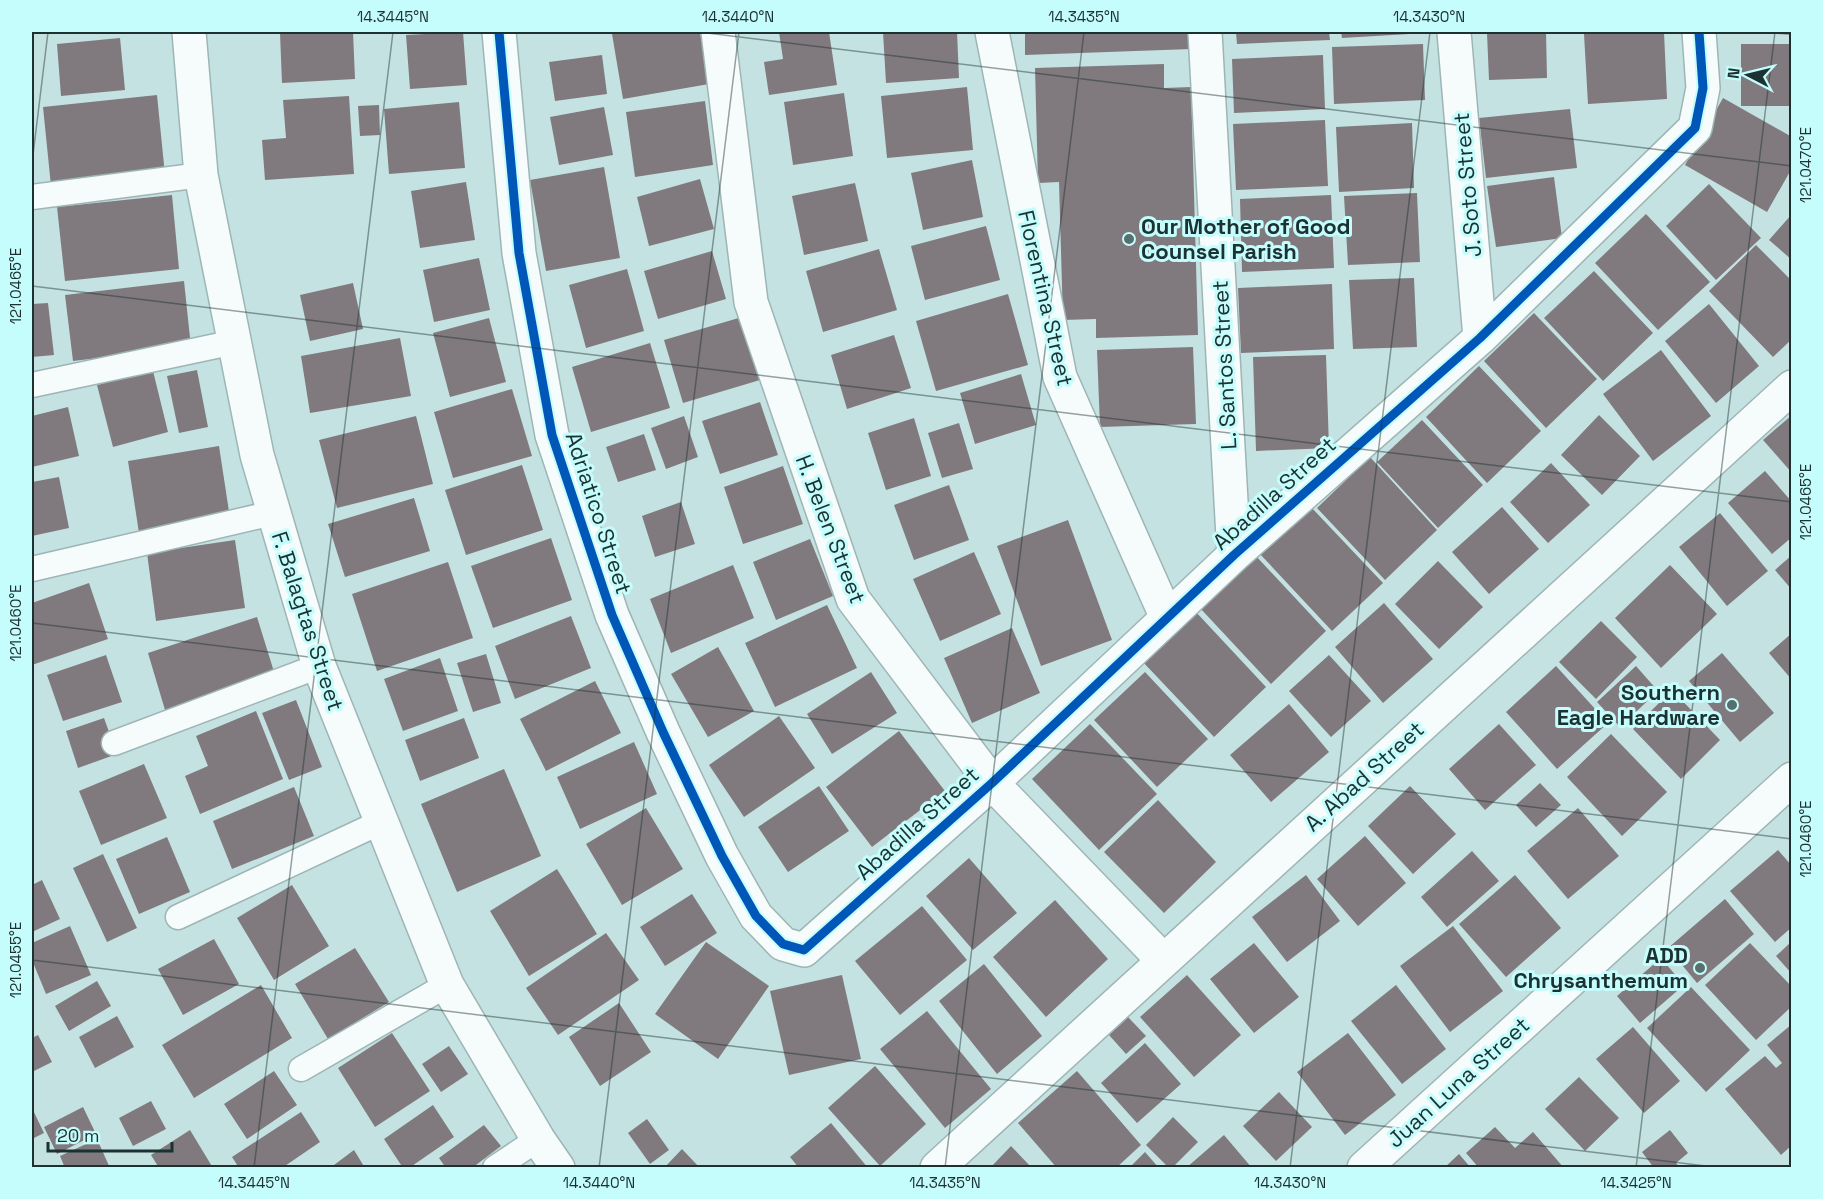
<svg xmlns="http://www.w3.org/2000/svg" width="1823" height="1199" font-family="'Space Grotesk',sans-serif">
<rect width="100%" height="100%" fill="#c5e2e2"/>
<path fill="#807a7e" d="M353,32L355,79L282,83L280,33Z
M463,32L467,85L410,89L406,35Z
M624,32H700L709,84L623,99L612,34Z
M779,32H829L837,85L769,95L764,62L783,59Z
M883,32H957L959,78L886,83Z
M1025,32H1190L1191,49L1025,55Z
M1236,32H1329L1330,40L1237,44Z
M1341,32H1426V33L1342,38Z
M1546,32L1547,78L1489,80L1487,33Z
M1618,32H1664L1667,99L1588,104L1584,34Z
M1763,32H1792V35L1763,33Z
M120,38L125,90L61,96L57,44Z
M1423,44L1425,100L1334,104L1332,47Z
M1741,44H1792V106H1741Z
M602,55L607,94L555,101L549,62Z
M1323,55L1325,109L1234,113L1232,59Z
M1164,64V88L1191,87L1198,335L1096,338V319L1063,320L1059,182L1038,183L1035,68Z
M967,87L973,150L887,158L881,96Z
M844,93L853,156L793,165L784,102Z
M157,95L165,175L51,186L43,107Z
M349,96L354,174L265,180L262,140L286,138L283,100Z
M1723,98L1792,137V168L1767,212L1685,165Z
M705,101L713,165L635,177L626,112Z
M459,102L465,168L389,174L384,109Z
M379,105L380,135L360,136L358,106Z
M604,107L613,155L559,165L550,117Z
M1570,109L1577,168L1486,178L1479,118Z
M1325,120L1328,186L1236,190L1233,124Z
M1412,123L1414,188L1339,192L1336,127Z
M972,160L983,217L923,230L911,173Z
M604,167L620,258L546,271L530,180Z
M1554,177L1562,238L1496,247L1487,186Z
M700,179L714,229L649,246L637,197Z
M466,182L475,240L420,248L411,191Z
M855,183L868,241L804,255L792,196Z
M1709,184L1761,238L1716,280L1666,226Z
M1417,193L1420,262L1348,265L1344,196Z
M172,195L179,269L65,281L57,207Z
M1331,195L1334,268L1242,272L1240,199Z
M1646,214L1710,282L1658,330L1595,263Z
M1792,214V260L1769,240Z
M986,226L1000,280L925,300L911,246Z
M1756,245L1792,281V339L1773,357L1709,291Z
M879,249L897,310L823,332L806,271Z
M712,251L726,299L658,319L644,271Z
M479,258L490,310L434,322L423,270Z
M627,269L644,331L586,348L569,285Z
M1594,271L1653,333L1603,381L1544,318Z
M1414,278L1417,347L1353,349L1349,280Z
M184,281L191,347L73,361L65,295Z
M353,283L363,329L310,341L300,295Z
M1332,284L1334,349L1241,353L1238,288Z
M1008,294L1028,365L936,391L916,321Z
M48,303L54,355L32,357V304Z
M1709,304L1759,366L1716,403L1665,341Z
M1534,313L1597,379L1546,428L1484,361Z
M742,317L760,380L683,403L664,340Z
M489,318L506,382L450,397L433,333Z
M894,335L911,388L847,409L831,355Z
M400,338L411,396L310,413L301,356Z
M650,343L670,408L591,432L572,367Z
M1193,347L1196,424L1100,427L1097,350Z
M1661,350L1711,416L1653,461L1603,394Z
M1326,355L1329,448L1256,451L1253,357Z
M1479,366L1541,431L1487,483L1426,417Z
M197,370L208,427L179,433L167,376Z
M153,371L168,432L113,447L97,385Z
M1021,374L1036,425L975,444L960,393Z
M512,389L532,456L453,478L434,412Z
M760,402L778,455L720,474L702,421Z
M68,407L79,456L32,467V416Z
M1599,415L1640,456L1602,495L1561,455Z
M1792,415V473L1763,440Z
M416,416L433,484L337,508L319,440Z
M684,416L698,457L666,469L651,428Z
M914,418L931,476L886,490L868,433Z
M1422,420L1483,485L1438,528L1377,462Z
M959,423L973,469L942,478L928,433Z
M644,434L656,470L618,482L606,447Z
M219,446L230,518L139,533L128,461Z
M1370,457L1437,530L1385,580L1317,508Z
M1551,463L1590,505L1548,543L1510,502Z
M522,465L543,530L466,555L445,490Z
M783,466L803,524L743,544L724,487Z
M1765,471L1792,502V537L1772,554L1728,503Z
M59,477L69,528L32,536V482Z
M949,485L969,540L914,560L894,505Z
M414,498L430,551L345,577L328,524Z
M681,502L695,544L655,557L642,516Z
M1310,506L1383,583L1332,631L1260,554Z
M1502,507L1539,549L1489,594L1452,552Z
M1720,513L1768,571L1727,606L1679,547Z
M1068,520L1112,640L1041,666L997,546Z
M551,538L572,600L493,628L471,566Z
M810,539L833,596L776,620L753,562Z
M235,540L245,608L156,621L147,553Z
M974,552L1001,614L940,641L913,579Z
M1255,555L1326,631L1271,684L1200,608Z
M1792,555V590L1775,570Z
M1438,561L1483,607L1439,649L1395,604Z
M448,562L473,638L377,671L352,594Z
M733,565L754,618L671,653L650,599Z
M1670,565L1717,614L1661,668L1615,618Z
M89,583L108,639L32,665V603Z
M1384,603L1433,659L1383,703L1335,647Z
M827,605L857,668L775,707L745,643Z
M1195,611L1266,687L1214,737L1142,661Z
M571,616L591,668L515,699L495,646Z
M257,617L275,675L165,710L148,653Z
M1601,621L1637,657L1596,699L1559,662Z
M1012,628L1040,693L972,723L944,658Z
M1792,633V680L1769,653Z
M718,647L754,711L708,737L671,674Z
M1722,653L1774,713L1740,742L1689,681Z
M486,654L501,703L473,712L457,663Z
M106,655L122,702L63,721L47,675Z
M1329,655L1371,701L1331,737L1289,691Z
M440,658L458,711L403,731L384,679Z
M1556,666L1608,723L1557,769L1506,712Z
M1636,666L1658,691L1620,727L1597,702Z
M871,672L897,713L832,754L807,714Z
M1145,672L1208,739L1157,787L1094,720Z
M595,681L621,733L546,771L520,719Z
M1672,690L1720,740L1681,779L1633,729Z
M296,700L322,767L289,780L262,713Z
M1289,704L1329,752L1271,802L1230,755Z
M256,711L283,779L200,814L185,776L208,766L196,736Z
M779,716L815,768L744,817L709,765Z
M104,718L117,754L78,768L66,731Z
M464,718L479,758L420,781L405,740Z
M1090,724L1157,794L1099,850L1032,779Z
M1499,724L1536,765L1485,810L1449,769Z
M899,731L945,791L872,847L826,787Z
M1611,734L1667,792L1622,836L1567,777Z
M634,742L657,794L580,829L557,777Z
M144,764L167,818L101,845L79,791Z
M504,769L541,856L457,892L421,804Z
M1540,783L1561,805L1536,827L1516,805Z
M819,786L849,831L788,872L758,827Z
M1410,786L1456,834L1413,874L1368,826Z
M294,787L314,836L232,869L213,821Z
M1158,800L1216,862L1164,913L1104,852Z
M646,808L683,869L622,905L586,844Z
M1578,808L1619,856L1568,899L1527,851Z
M1365,836L1406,883L1358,926L1317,879Z
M167,837L190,892L139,914L116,859Z
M1778,850L1792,866V927L1775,942L1730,891Z
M1472,851L1499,881L1447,927L1421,897Z
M103,854L137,928L107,942L73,868Z
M969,858L1017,913L973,950L926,896Z
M557,869L597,934L529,976L490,911Z
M1306,875L1340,921L1287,962L1252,917Z
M1515,875L1561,928L1506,977L1459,924Z
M42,880L60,919L32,932V885Z
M292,885L329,946L274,980L237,918Z
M692,894L717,933L665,966L640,927Z
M1725,899L1754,934L1697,983L1668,948Z
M1055,900L1108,959L1046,1017L993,957Z
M922,906L967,960L900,1015L855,961Z
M70,926L91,975L46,994L32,960V943Z
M1453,926L1503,991L1450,1032L1400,966Z
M606,933L639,980L558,1035L526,988Z
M214,939L239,984L183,1015L158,969Z
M1792,941V974L1776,956Z
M706,942L769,986L718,1059L655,1014Z
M1254,943L1299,997L1254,1033L1210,979Z
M1750,943L1792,987V1006L1756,1040L1705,985Z
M355,948L389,1002L328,1039L295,984Z
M1661,958L1684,985L1640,1023L1617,996Z
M984,964L1042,1036L997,1074L939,1001Z
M842,975L861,1059L789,1075L770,991Z
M1187,975L1241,1035L1194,1077L1140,1017Z
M97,981L111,1006L69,1031L55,1006Z
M261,985L292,1038L194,1098L162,1045Z
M1396,985L1446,1049L1402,1084L1351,1021Z
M1691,987L1750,1050L1706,1092L1647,1028Z
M619,1003L651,1052L600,1086L569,1037Z
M927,1011L991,1089L945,1128L880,1049Z
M117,1016L134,1047L95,1068L79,1037Z
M1128,1017L1146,1036L1126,1054L1109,1035Z
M1792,1024V1145L1781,1155L1725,1089L1765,1056L1776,1068L1782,1063L1767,1045Z
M1633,1027L1680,1081L1644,1113L1596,1059Z
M392,1033L430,1091L375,1127L338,1068Z
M1348,1033L1396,1095L1345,1135L1297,1072Z
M38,1035L52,1062L32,1072V1038Z
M1145,1043L1181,1084L1137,1123L1101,1083Z
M449,1046L468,1074L441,1092L422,1064Z
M875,1066L926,1124L880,1166L828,1108Z
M274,1071L297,1105L247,1139L224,1104Z
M1077,1071L1141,1145L1116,1168H1057L1018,1123Z
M1579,1077L1619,1118L1585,1151L1545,1109Z
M1279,1092L1312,1127L1276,1161L1243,1126Z
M151,1101L166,1129L133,1146L119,1118Z
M433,1105L454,1137L409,1168H403L384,1139Z
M83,1107L96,1134L57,1154L44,1127Z
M32,1108L44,1133L32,1139Z
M301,1112L320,1142L282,1168H239L232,1157Z
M1173,1117L1198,1142L1172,1168H1169L1146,1145Z
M647,1119L669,1150L650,1164L628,1133Z
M831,1123L868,1168H799L790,1157Z
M484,1125L501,1146L472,1168H446L439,1158Z
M1495,1127L1515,1148L1533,1132L1564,1168H1479L1466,1153Z
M190,1130L213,1168H159L151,1155Z
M1670,1130L1688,1153L1676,1163L1680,1168H1654L1642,1152Z
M1224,1135L1252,1168H1186Z
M97,1139L110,1168H65L60,1156Z
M1011,1146L1032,1168H990Z
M682,1149L700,1168H664Z
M354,1150L365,1168H330Z
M1145,1152L1159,1168H1129Z
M1459,1154L1471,1168H1444Z"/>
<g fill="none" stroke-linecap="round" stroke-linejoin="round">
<g stroke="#9eb5b5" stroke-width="27">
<path id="lane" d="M32,197L201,175
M32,385L235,342
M32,569L273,513
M114,743L319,666
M178,917L381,822
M301,1069L447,985
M495,1168L538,1139"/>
</g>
<g stroke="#9eb5b5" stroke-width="36">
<path id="street" d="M499,32L519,253L552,435L612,615L663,732L722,856L756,916L783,944L804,950L992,783L1234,555L1480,338L1695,128L1703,88L1699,32
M718,32L751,302L853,599L992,783L1162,959
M992,32L1060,377L1167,618
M1205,32L1234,555
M1454,32L1480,338
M937,1168L1792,387"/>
</g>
<g stroke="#9eb5b5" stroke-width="36">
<path id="secondary" d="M189,32L201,175L257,455L319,666L447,985L538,1139L558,1168
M1364,1168L1792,779"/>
</g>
<use href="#lane" stroke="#f6fbfb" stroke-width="24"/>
<use href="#street" stroke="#f6fbfb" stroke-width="33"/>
<use href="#secondary" stroke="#f6fbfb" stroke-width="33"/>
<g stroke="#c5fcfc" stroke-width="13">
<path id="cycleway" d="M499,32L519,253L552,435L612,615L663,732L722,856L756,916L783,944L804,950L992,783L1234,555L1480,338L1695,128L1703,88L1699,32"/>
</g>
<use href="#cycleway" stroke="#0057b8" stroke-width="9"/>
</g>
<path fill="none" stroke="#1c3131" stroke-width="1.5" stroke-opacity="0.45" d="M699,32L1792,166M32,163L48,32M32,286L1792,502M32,623L1792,839M32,960L1722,1168M254,1168L393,32M599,1168L739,32M945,1168L1084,32M1290,1168L1430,32M1636,1168L1775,32"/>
<g fill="#576f6f" stroke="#c5fcfc" stroke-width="2">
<circle cx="1129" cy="239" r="6"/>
<circle cx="1732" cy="705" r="6"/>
<circle cx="1700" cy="968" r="6"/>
</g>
<g text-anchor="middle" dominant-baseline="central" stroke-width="6" stroke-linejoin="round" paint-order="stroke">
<g font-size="22" fill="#1c3131" stroke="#c5fcfc">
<text transform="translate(1467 185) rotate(-95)">J. Soto Street</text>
<text transform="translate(1046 298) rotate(77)">Florentina Street</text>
<text transform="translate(1224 365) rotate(-93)">L. Santos Street</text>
<text transform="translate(1274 493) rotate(-42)">Abadilla Street</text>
<text transform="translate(599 513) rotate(72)">Adriatico Street</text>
<text transform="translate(831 529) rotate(69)">H. Belen Street</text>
<text transform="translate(308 621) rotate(72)">F. Balagtas Street</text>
<text transform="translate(1364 776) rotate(-42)">A. Abad Street</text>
<text transform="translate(917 823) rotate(-42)">Abadilla Street</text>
<text transform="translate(1458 1082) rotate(-42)">Juan Luna Street</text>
</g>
<g font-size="22" font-weight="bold" fill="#1c3131" stroke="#c5fcfc" text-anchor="end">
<text x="1141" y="226" text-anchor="start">Our Mother of Good<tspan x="1141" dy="25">Counsel Parish</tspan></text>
<text x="1720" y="692">Southern<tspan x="1720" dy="25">Eagle Hardware</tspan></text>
<text x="1688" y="955">ADD<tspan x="1688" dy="25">Chrysanthemum</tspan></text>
</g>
</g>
<rect width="1823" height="1199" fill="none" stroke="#c5fcfc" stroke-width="66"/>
<g transform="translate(1748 75) rotate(277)" stroke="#c5fcfc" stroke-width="4.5" paint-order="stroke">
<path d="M0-4.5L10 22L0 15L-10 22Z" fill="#1c3131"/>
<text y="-9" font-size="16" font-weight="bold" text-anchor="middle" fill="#1c3131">N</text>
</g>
<path d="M48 1142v9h124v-9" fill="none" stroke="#1c3131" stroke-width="3"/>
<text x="57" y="1142" font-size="18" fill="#1c3131" stroke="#c5fcfc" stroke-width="4.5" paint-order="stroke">20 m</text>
<rect x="33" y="33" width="1757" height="1133" fill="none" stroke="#1c3131" stroke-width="2"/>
<g font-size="15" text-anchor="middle" fill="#1c3131">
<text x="393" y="22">14.3445°N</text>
<text x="738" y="22">14.3440°N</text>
<text x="1084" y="22">14.3435°N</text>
<text x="1429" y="22">14.3430°N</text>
<text transform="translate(1806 165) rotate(-90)" y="5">121.0470°E</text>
<text transform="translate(16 286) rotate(-90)" y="5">121.0465°E</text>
<text transform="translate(1806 502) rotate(-90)" y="5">121.0465°E</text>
<text transform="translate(16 623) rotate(-90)" y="5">121.0460°E</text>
<text transform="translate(1806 839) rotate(-90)" y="5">121.0460°E</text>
<text transform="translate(16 960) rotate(-90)" y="5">121.0455°E</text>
<text x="254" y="1188">14.3445°N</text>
<text x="599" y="1188">14.3440°N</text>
<text x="945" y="1188">14.3435°N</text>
<text x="1290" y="1188">14.3430°N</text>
<text x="1636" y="1188">14.3425°N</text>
</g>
</svg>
